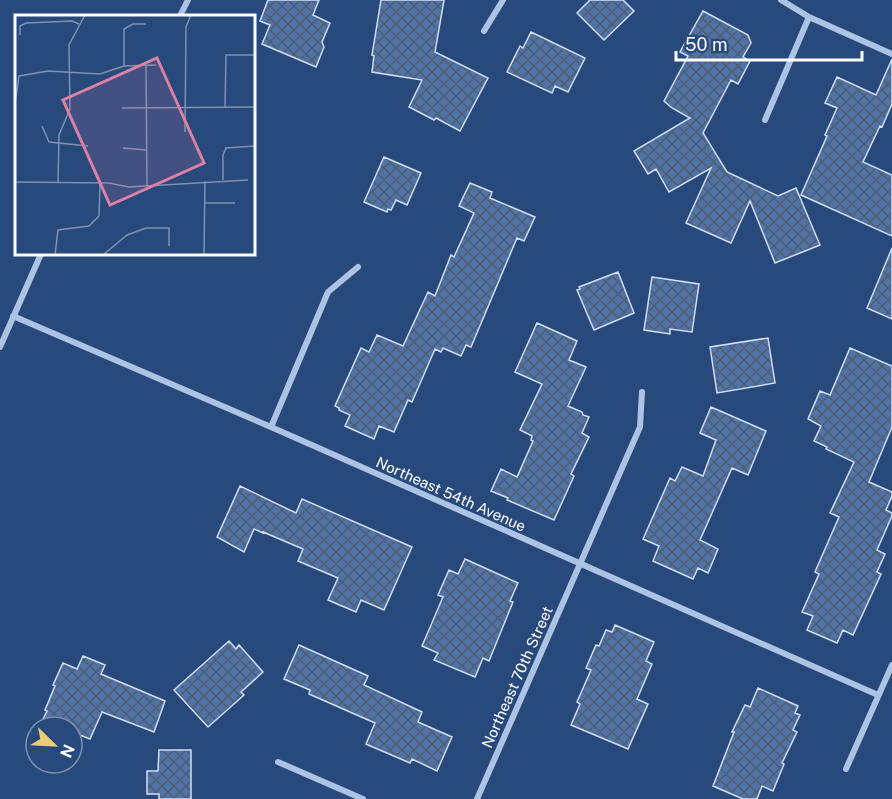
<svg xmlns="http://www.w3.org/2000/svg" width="892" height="799" font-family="'Public Sans',sans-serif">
<defs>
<pattern id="building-cross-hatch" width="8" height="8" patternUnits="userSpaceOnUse" patternTransform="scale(1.5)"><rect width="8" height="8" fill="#5072a4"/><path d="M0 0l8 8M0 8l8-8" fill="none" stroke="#4e5d74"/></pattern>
</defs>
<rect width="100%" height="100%" fill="#28497c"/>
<path fill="url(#building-cross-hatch)" stroke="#cfdef3" stroke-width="1.5" d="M268,0H319L313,15L330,23L322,42L324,47L316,67L262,44L270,25L260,21Z
M381,0H444L435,52L488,78L460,131L436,118L434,120L409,107L422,80L372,72L374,56L372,55Z
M590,0H623L634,11L604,40L577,13Z
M703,11L748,35L751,43L743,57L750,61L738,84L731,80L703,133L727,172L778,196L796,188L820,245L775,263L750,201L731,243L686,223L711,168L669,192L656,169L648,174L634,151L690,118L672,108L664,101L688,56L680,52Z
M531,32L585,58L568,92L555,86L552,93L507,72L520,46L523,48Z
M892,59V104L882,127L880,126L863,162L892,175V236L801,195L827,136L825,135L837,108L825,103L837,77L876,95Z
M384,157L421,173L407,205L396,200L391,210L388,209L387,212L364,202Z
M470,183L492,192L490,198L535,217L524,241L517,238L471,347L466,345L461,356L443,348L441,352L435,349L412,402L408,400L394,432L379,426L374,439L345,426L350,415L339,410V408L335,406L361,348L369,352L377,335L403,346L428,292L435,296L451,255L454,257L474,213L459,206Z
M892,248V319L867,308Z
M618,272L634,313L594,330L577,290L580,289L579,287Z
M652,277L699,284L692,332L670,329V334L644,330Z
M537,323L577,341L569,360L586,367L568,406L582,412L583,415L589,417L582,433L589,437L571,474L574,476L554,520L507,500L508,498L491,491L501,469L517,477L533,441L531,440L532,436L520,430L542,384L515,372Z
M768,338L775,383L717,393L710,347Z
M850,348L892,366V427L869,482L892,492V496L886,510L892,513V516L877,550L885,554L877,572L881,574L853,635L843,630L837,643L807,630L813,616L802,612L819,574L815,572L839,517L830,513L854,462L826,449L827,447L814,441L821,426L808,419L820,391L830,395Z
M711,407L766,431L748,475L732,468L700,540L718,549L708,573L698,568L693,579L653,561L659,546L643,539L670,478L675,481L682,467L703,476L716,440L700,433Z
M240,486L296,513L302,499L412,547L384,610L361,600L356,612L328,600L338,578L298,561L303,549L263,532V533L254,529L244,552L217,537Z
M465,559L518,583L510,601L513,602L489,661L483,658L475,677L434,660L438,653L422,646L443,597L438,595L449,570L458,574Z
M615,625L654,642L646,661L652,664L637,699L648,704L628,749L571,725L580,704L577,702L591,670L586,668L596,645L599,646L606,630L612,632Z
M229,641L236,649L239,645L263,672L241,692L244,695L208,727L174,690Z
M299,645L368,676L364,685L422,712L418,722L452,737L437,771L412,759L410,763L366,744L375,723L309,694L310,690L284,679Z
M83,656L105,665L101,674L165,701L154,732L102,712L90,739L72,732V727H39L47,711L45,710L55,686L53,685L63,663L77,669Z
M758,688L798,706L795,713L800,715L793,730L797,732L782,763L784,764L773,791L762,786L757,799H743L713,786L734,732H732L745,705L750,707Z
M159,750H191V799H159V794H147V771H158Z"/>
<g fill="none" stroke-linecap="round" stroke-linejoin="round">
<path stroke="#adc3e4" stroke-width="6" d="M781,0L809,17L892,54
M180,16L188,0
M484,31L503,0
M765,120L809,17
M13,316L271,427L878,695
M0,347L41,254
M271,427L328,292L358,267
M278,762L363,799
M846,769L892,665
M477,799L640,427L642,392"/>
</g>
<g text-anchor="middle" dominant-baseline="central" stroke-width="4.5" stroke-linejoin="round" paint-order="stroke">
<g font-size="15" fill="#fff" stroke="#28497c">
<text transform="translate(451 494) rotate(24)">Northeast 54th Avenue</text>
<text transform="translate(517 677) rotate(-66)">Northeast 70th Street</text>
</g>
</g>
<g transform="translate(15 15)">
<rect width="240" height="240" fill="#28497c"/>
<path fill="none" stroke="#7e92b0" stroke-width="1.5" d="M5,20V11L11,8L57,6L64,9M131,50L132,171M109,51V14L118,9H131M0,89L4,61L33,56L85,59L109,51L141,50M210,92L211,40H240M107,93L240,92M27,111L34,127L73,131M170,117L171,12L176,0M108,133L131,135M208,165V140L211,133L240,131M0,167L94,168L114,172L233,165M43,167L44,120L55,94L54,30L70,0M190,188H220M40,240L43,215L74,211L84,201L85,168M88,240L112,220L131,213H154V231M189,240L190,166"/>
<path fill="#dd80a5" fill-opacity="0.15" stroke="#dd80a5" stroke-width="3" d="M142,43L189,148L95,190L48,85Z"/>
<rect width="240" height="240" fill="none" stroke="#fff" stroke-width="3"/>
</g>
<g transform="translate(54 745) rotate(114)"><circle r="28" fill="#28497c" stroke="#7e92b0" stroke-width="1.5"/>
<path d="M0-4.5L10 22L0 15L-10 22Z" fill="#ebce73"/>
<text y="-9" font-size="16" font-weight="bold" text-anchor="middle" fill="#ffffff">N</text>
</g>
<path d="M676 51v9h186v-9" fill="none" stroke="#ffffff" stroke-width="3"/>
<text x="685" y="51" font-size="18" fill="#ffffff" stroke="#28497c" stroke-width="4.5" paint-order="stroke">50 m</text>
</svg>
